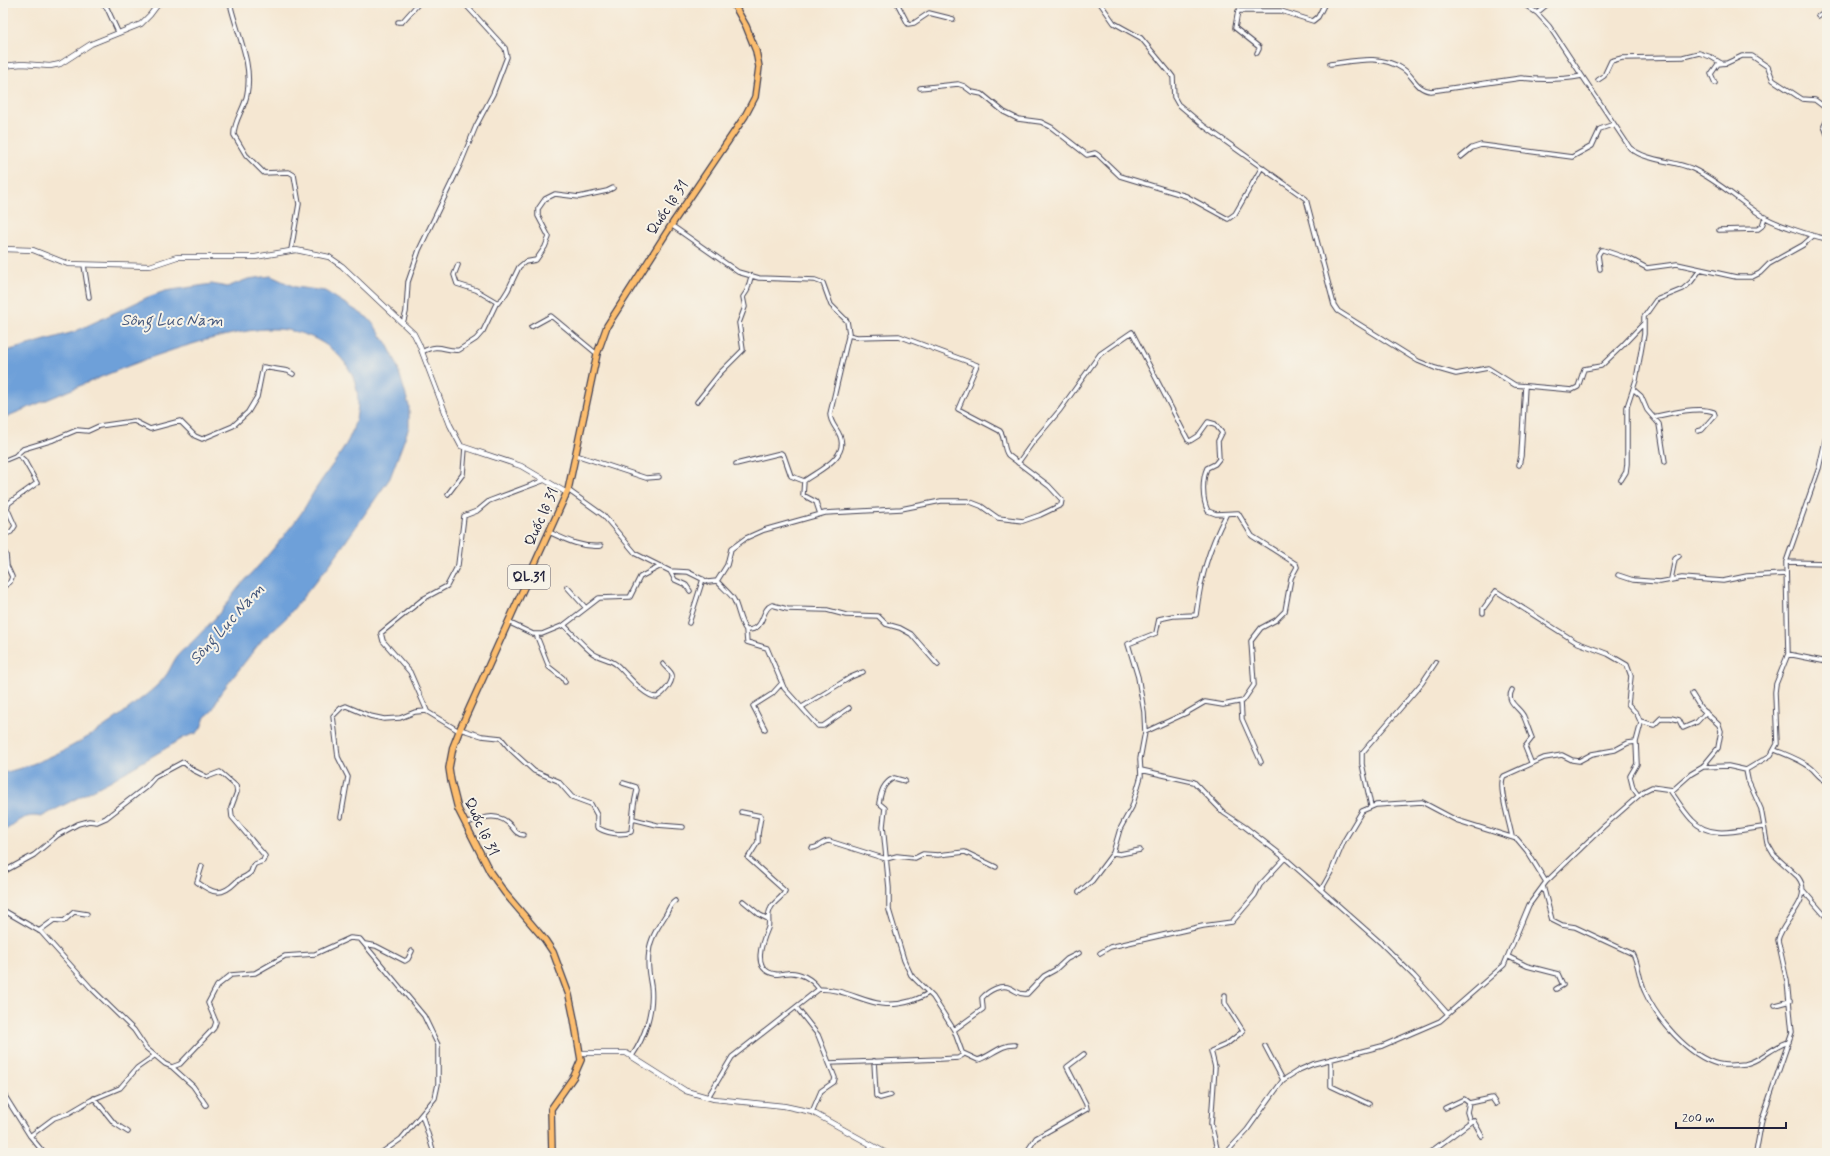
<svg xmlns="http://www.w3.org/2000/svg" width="1830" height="1156" font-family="Mynerve,sans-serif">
<rect width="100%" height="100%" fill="#f7f3e8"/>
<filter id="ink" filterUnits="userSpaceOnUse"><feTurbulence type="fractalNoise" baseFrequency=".025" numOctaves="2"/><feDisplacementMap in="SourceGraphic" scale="8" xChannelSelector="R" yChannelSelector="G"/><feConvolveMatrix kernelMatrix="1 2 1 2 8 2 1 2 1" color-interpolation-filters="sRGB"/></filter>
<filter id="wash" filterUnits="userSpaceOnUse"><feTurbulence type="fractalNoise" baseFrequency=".012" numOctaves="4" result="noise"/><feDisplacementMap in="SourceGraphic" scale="16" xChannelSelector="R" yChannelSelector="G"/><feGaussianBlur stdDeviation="0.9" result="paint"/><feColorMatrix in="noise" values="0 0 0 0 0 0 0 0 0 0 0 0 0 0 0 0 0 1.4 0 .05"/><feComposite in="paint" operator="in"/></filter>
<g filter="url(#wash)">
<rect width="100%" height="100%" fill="#f5e7d2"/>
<path fill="#6ea0d9" stroke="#48618a" d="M271,276L295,287L325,291L368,318L374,325L387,344L396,362L409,406V427L390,478L330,564L286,618L262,640L220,694L212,711L205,717L201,728L197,733L185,737L110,781L41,817C24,813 15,823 3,833V773C49,762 95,736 132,706C143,697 159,686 167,674C171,668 174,659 179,654C182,650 186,648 190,644C201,633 212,622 222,610C228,603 233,594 239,587C260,565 279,543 297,519C305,509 310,497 317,487C331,465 349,447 355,422C370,369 325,331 276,329C253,328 228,335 206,340C135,359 71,391 3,418V352L74,332L148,297L165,291L212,284L227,287L248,279Z"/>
</g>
<g filter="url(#ink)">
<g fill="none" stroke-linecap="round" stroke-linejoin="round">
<g stroke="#424052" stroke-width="5.5">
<path id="minor" d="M102,3L107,8L118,32
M228,3L231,7C238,36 253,64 247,94C245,108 233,122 234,135L246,155L264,173L289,172L294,175L299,204L291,250
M897,3L908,24L914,23L929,13L953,19
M1100,3L1114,23L1141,38L1170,73L1173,77L1174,97L1178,104L1204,126L1306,199L1334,305L1338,311L1418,361L1435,368L1456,374L1488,368L1515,385L1572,390L1578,387L1584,369L1601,366L1623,345L1644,323
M1466,3H1471
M1522,3L1537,13L1549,26L1630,148C1648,162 1673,160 1693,169C1718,181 1738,200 1761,215C1774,224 1812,236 1827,239
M1537,13L1549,3
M1818,16L1827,10
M398,22H402L419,3
M1257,53L1259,49V47L1235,28L1238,11H1281L1313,21L1318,17L1325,3
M1330,64C1355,61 1380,54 1403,69C1414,76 1416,90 1431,91L1521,78C1542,80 1561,80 1582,76
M1598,80L1604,76L1611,61L1622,58L1683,57L1699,53L1711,57L1721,63
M1715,83L1711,74L1718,64L1727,63L1742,56H1752L1768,67L1773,80L1802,99L1815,100L1827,109
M920,88L958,84L964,86L972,92L982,94L1004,112L1018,119L1041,122L1051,127L1087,155L1095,153L1098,155L1120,176L1186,196L1228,219L1235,214L1262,167
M1827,120L1824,126L1827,134
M1461,157L1472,148L1481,145L1572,157L1592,146L1600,129L1614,124
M671,225L738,272L759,278L815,280L823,283L831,305L847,321L849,333L830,414C830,423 837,428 840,436C849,458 817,471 804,481L803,495L816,502L820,514
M1719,230L1758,229L1762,226L1765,217
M84,265L89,297
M458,265L454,275L457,284L476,290L498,303
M1600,269L1598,255L1601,250H1603L1630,259L1647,268L1677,264L1736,277H1752L1760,273L1769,264L1803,245L1813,236
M403,323L406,312L408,282L419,250L460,165L476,126L493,94L507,57L505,48L464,3
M531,327L551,316L597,354
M422,352C440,342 445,352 459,350L476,339L483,331L496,304L503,298L508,290L519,267L525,262L536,260L545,247L549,237L538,216V209L545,199L555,194L579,197L607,191L613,188
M1633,389L1641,396L1647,410L1659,424L1665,462
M697,402L720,373L743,350L739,323L745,307L743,297L747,291L751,277
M1653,417C1670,413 1699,406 1714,412L1715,415L1702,430L1698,431
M576,455L646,478L659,477
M3,461L15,456L23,449L53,440L77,430L88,431L99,426L134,421L150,429L180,421L195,436L202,439L233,426L248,412L257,397L263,367L288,371L293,374
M1018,463L1033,442L1060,410L1100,354L1132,332L1188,440L1190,441L1198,436L1208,422L1215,424L1222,433L1218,441L1219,459L1215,464L1207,468C1202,479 1202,500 1208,511L1216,514L1238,513L1252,536L1296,564L1297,567L1291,578L1285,611L1276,620L1261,628L1251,641L1254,685L1243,701L1223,705L1205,702L1186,713L1145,732
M736,464L781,453L784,456L791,476L804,481
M1519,465L1521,456L1525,386
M1621,480L1626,472L1627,464V407L1636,380L1644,334V317L1656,300L1683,289L1691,282L1700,270
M568,490L603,515L636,554L670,571L688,572L708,582L717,581L727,565L731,549L746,538L764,530L825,513L901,509L941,501H968L981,506L998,518L1023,521L1040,515L1061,505L1062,500L1049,486L1008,455C1002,447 1006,439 1000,431L958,409L977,365L899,336L857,337L848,335
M448,494L463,474L465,448
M549,532C566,540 582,548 601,546
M3,535L11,532L15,526L7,508L9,503L37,483L24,460L17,454
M3,549L6,555L7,566L12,577L10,582L3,587
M1786,562L1827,563
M670,571L675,580L686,585L690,591
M1618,575L1633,580L1660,582L1682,578L1723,581L1747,576L1786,574
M1671,579L1675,559L1679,556
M717,581C720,585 733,596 734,600C739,610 739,620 746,630C766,631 760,609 772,605L787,609L827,610L846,615L878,616L886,624L900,628L911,634L938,665
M567,587L585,607
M1483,613V609L1496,591L1576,642L1608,654L1627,665L1631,676L1628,704L1637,714L1641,723L1636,742L1637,764L1630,776L1633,788L1638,795
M508,622L533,634H542L564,625L599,598L630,597L640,577L661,566
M689,623L703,579
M564,625C572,633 581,643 590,651C598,659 608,657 617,665C626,673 645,698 657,697C663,694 673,683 672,675C671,671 665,667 663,664
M746,630L747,642L767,648L784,688L818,726H823L849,708
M536,634L549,667L563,678L565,682
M1788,654L1827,662
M1512,690C1505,703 1520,707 1524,717C1527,724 1529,731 1532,738L1525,747L1531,762
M1692,694L1700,707L1719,725L1721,731L1718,748L1704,765L1707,767
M1241,702L1242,719L1261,762
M802,707L851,677L863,672
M427,711L410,672L383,641L381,633L423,599L447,586L458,565L464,516L477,511L489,501L545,480
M1640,721L1654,725L1661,718H1671L1679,720L1683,728L1697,722L1706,712
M460,729L482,736L501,738L510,749L534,771L558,781L572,797L591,804L597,815V827C605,833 622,836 631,832L634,804L637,790L636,787L623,783
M765,729L753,706L772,694L782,683
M1775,750C1787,755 1799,759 1810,767C1816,771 1819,779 1827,781
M1141,770L1194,782L1224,813L1245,827L1285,858L1382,944L1414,976L1448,1014
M1746,770L1748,780L1761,809L1767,843L1774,855L1798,877C1815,899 1782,920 1778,940L1787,981L1792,1032L1762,1119L1756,1153
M1670,790C1677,800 1684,812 1692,820C1711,841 1741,829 1764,827
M1371,806L1362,764V753L1422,683L1436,662
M741,812L761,816L758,834V842L748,858L785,891C782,899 773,901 770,910C767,915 770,922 768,928C762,942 751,970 775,974C779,975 783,973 787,973C799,971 812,979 819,989
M341,817L348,777L338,757L333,716L341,708L346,706L370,716L384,719L400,718L415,712L426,711L459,731
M633,819L657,825L683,827
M465,824C482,818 498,810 512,827C515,831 518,835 524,835
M1512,837C1510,824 1497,785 1504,776L1544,758L1562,755L1572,760L1579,761L1592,754L1615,750L1628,743L1636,742
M812,848C819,848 822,841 829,841L886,859L897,856L915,858L923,854L938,855L965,852L996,867
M1113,853L1120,854L1140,850
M3,872L34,855L58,835L78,824L89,821L97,822L106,818L146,787L155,777L183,762L193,770L207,777L220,772L236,786L237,792L231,808L232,817L265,856L263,861L255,864C253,866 252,869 251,872C247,877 239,878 235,883C221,897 212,893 197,882L202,866
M1543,886L1552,920L1562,925L1575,927L1633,954C1639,964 1639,981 1645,992C1657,1019 1688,1056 1718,1064C1726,1066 1737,1065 1745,1064C1761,1061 1773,1046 1789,1042
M1802,889L1827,918
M1321,890L1331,872L1344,841L1362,811L1376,805L1422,802L1456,820L1517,839L1527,851L1546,882
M1079,892L1092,881L1113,853L1120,829L1132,807L1141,776L1140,759L1145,732L1144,712L1138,677L1128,644L1156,633L1159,619L1173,616L1196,615C1201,576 1208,550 1226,515
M743,901L760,915L768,919
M3,910L41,932L91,988L134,1030L146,1048L165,1064L172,1067L180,1064L214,1028L216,1022L208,1003L217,986L231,975L255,973L285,956L315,954L350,938L360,939L424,1016L438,1045V1084L435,1098L401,1139L381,1153
M39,931L54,920L64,921L74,912L87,914
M365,944L376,946L405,961L408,959L412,951
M1100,953L1110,947L1203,926L1232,922L1255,895L1260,885L1285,858
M1509,957L1527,966L1558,974L1563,985L1556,989
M1775,1005L1790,1001
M796,1007L818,1035L835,1078L834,1082L821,1091L812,1112
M954,1030L983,1009L982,998C988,991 1002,983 1010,988C1017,991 1019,995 1027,994L1044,976L1055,970L1067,959L1079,953
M1265,1046L1283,1080
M963,1053L978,1060C991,1056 1001,1044 1015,1045
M632,1056C645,1037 654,1010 651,986C649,974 647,965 649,952C650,939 658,927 665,916C669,910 669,905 675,901
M1331,1059V1086L1369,1104
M874,1061L876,1096L880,1098L891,1095
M829,1063L941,1059L958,1058L963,1055L954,1030L933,997L911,975L904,960L889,910V888L883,826L885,808L879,803C881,792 883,783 894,778L905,781
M172,1067L193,1086L206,1105
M3,1093L30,1136L44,1153
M708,1097L732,1057L819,989C856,989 871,1013 911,1001C917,999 923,997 928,993
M94,1098L114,1123L128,1132
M1445,1108L1464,1099L1469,1103
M422,1115L434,1153
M1470,1122L1467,1112L1469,1103L1492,1098L1496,1104
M30,1136L54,1118L69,1113L91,1100L120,1088L137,1068L154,1056
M868,1153L871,1145
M1026,1153L1036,1138L1087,1109L1086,1104L1067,1067L1084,1054
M1218,1153L1211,1124L1215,1067L1211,1051L1227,1044L1243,1031L1225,1003V995
M1226,1153L1247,1130L1283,1080L1299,1070L1313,1064L1382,1046L1440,1021L1504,965L1529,905L1546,882L1603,827L1644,791L1652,787L1673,790L1691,774L1703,767L1728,766L1746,770L1771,755L1777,744L1775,692L1776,684L1788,654L1786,562L1819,468L1827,432
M1429,1153L1473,1120L1482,1136"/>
</g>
<g stroke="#424052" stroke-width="6">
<path id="tertiary" d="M3,66L22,64L50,66L60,64L91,44L141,24L150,15L159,3
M3,249L33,250L68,264L150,266L177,257H255L296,250L329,257L342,266L414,334L419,344L450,425L461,446L521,466L567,493
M581,1053H626L686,1091L714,1099L784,1106L812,1112L886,1153"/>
</g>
<g stroke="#424052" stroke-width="8">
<path id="trunk" d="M552,1153L551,1109L574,1076L581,1060L574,1019L569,995L553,952L545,940L505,893L490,872L458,809L451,781L449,768L453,747L460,729L568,490L597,354L607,326L674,221L745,116L755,97L759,67L756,51L746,26L733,3"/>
</g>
<use href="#minor" stroke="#fff" stroke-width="3.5"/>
<use href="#tertiary" stroke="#fff" stroke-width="4.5"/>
<use href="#trunk" stroke="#fcbd6e" stroke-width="5.5"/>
</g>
</g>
<g text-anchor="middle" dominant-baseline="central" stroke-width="4" stroke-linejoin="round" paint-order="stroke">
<rect fill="#f7f3e8" stroke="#62616f" stroke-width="1" x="508" y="565" width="42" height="24" rx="3"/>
<g font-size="14" font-weight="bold" fill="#22223b">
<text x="529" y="577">QL.31</text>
</g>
<g font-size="15" fill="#22223b" stroke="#f7f3e8">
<text transform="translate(668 208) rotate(-56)">Quốc lộ 31</text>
<text transform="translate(542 517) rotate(-66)">Quốc lộ 31</text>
<text transform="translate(481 827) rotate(65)">Quốc lộ 31</text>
</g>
<g font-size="16" font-style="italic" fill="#40547a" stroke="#f7f3e8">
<text x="172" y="320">Sông Lục Nam</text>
<text transform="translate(227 624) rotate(-48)">Sông Lục Nam</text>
</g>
</g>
<rect width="1830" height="1156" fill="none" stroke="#f7f3e8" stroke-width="16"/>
<path d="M1676 1122v6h110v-6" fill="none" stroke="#22223b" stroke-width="2"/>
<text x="1682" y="1122" font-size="12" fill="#22223b" stroke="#f7f3e8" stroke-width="3" paint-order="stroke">200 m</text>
</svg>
